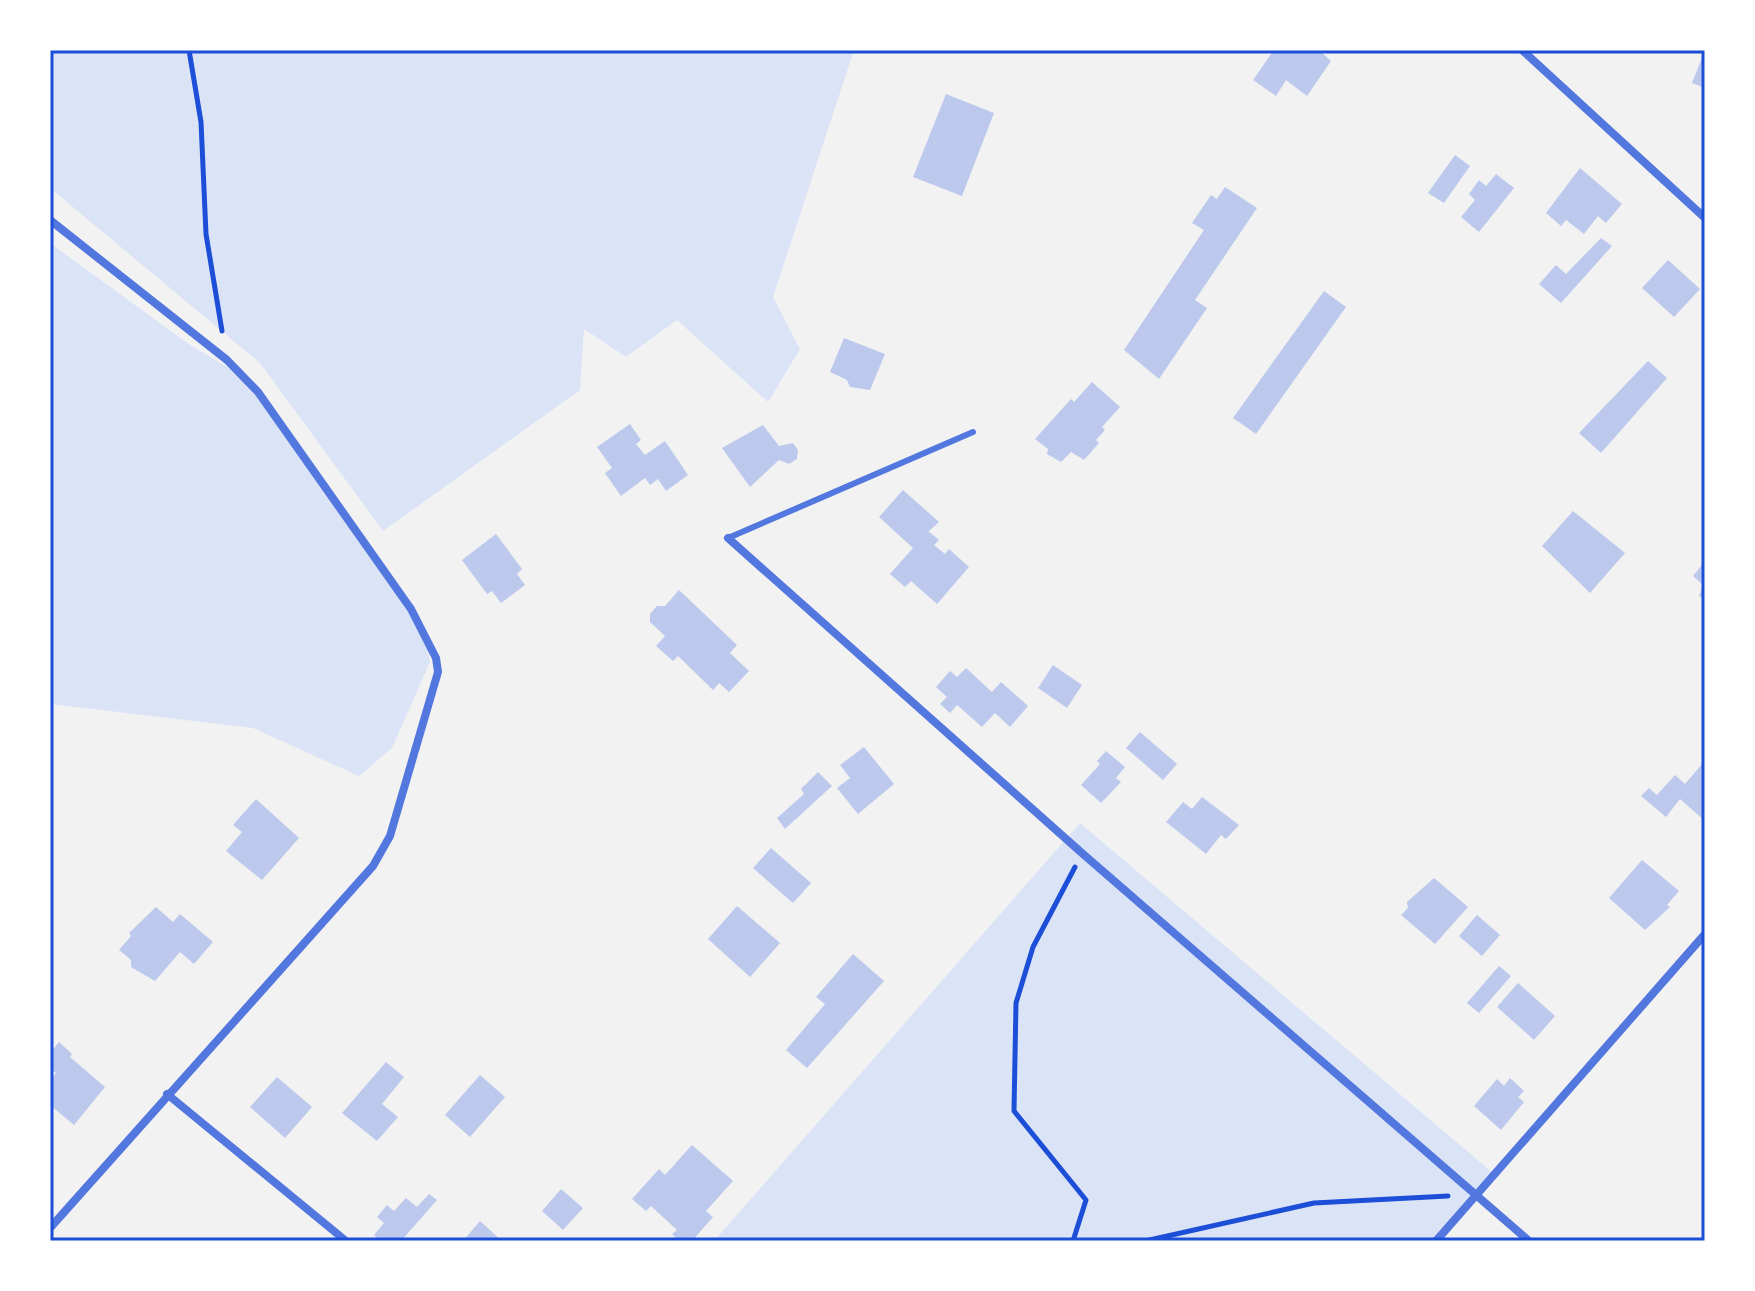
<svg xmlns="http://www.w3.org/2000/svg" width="1755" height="1291" font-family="'IBM Plex Sans',sans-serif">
<rect width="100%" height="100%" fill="#f2f2f2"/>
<path fill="#dbe4f7" d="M50,50H854L773,297L800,349L768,402L677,320L626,357L584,329L580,390L383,531L260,363L50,188Z
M50,243L190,345L243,376L424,630L430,662L392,748L359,776L253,728L50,704Z
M1080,823L1493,1173L1436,1241H714Z"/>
<path fill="#bdc9ec" d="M1274,50H1319L1331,61L1307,96L1286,80L1276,96L1253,80Z
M1705,50V88L1692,83Z
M946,94L994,113L962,196L913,177Z
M1455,155L1470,166L1444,203L1428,193Z
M1580,168L1622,204L1606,223L1598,216L1584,234L1566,220L1561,226L1546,213Z
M1496,174L1514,188L1479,232L1461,217L1475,200L1469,194L1479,180L1486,186Z
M1225,187L1257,208L1195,300L1207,308L1159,379L1124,350L1204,230L1192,223L1211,195L1217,199Z
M1601,238L1612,246L1561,303L1539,284L1556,265L1566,274Z
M1668,260L1700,289L1674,317L1642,288Z
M1324,291L1346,307L1256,434L1233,418Z
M844,338L885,354L870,390L850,387L847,380L830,372Z
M1648,361L1667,378L1601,453L1579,433Z
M1092,382L1120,407L1102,427L1105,430L1096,440L1099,443L1084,460L1071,452L1061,462L1047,454L1048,449L1035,439L1071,399L1074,402Z
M630,424L641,440L636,444L645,455L665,441L688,475L666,491L658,479L650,485L645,478L621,496L605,473L612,468L597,447Z
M763,425L779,446L793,443L798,450L797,459L789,464L779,460L750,487L722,448Z
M903,490L939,522L918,541L928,531L939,540L934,545L945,554L949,549L969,567L937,604L911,581L905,587L890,574L913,548L879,517Z
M1573,511L1625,553L1590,593L1542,546Z
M496,534L522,569L517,574L525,585L501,603L492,591L487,594L462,560Z
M1705,561V600L1699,596L1703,585L1693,576Z
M679,590L737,645L730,653L749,671L729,692L719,683L713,690L678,656L673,661L656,646L665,636L650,622V614L657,606H665Z
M1053,665L1082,685L1067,708L1038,688Z
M966,668L992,692L1001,682L1028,706L1010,727L995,713L982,727L957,705L950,713L940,704L947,697L936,687L950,671L957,677Z
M1140,732L1177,764L1163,780L1126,748Z
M864,747L894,784L858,814L837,788L850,778L840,765Z
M1106,751L1125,767L1116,778L1121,782L1101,803L1081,785L1100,764L1097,761Z
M1703,763L1705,821L1680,799L1666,817L1641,796L1649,788L1657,795L1675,775L1685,784Z
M818,772L832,786L785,829L777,818L804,794L801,789Z
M1202,797L1239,825L1226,839L1221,835L1206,854L1166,822L1183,802L1192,809Z
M256,799L299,838L262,880L226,851L242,832L233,825Z
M771,848L811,883L793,903L753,868Z
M1642,860L1679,891L1667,905L1670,907L1645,930L1609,898Z
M1434,878L1468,907L1435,944L1401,915L1408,908L1407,902Z
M737,906L780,943L750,977L708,939Z
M156,907L173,922L180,914L213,942L194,964L180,952L155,981L131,967V960L119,950L131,936L129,933Z
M1477,915L1500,935L1482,956L1459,936Z
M853,954L884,981L807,1068L786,1050L825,1004L816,997Z
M1499,966L1511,976L1479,1013L1467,1003Z
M1518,983L1555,1016L1534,1040L1497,1007Z
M59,1042L72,1054L70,1057L105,1087L74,1125L50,1105V1081L56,1073L50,1068V1053Z
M386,1062L404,1077L382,1104L398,1117L377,1141L342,1113Z
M480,1075L505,1097L470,1137L445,1115Z
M277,1077L312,1107L285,1138L250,1107Z
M1510,1078L1524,1091L1518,1097L1524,1102L1501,1130L1474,1106L1497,1079L1504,1086Z
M692,1145L733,1181L706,1211L713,1217L692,1241H679L672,1234L677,1230L651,1206L646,1211L632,1199L659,1169L665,1175Z
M561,1189L583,1208L563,1230L542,1211Z
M429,1194L437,1200L401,1241H381L374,1235L384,1223L377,1217L387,1205L394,1211L406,1198L417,1207Z
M480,1221L502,1241H463Z"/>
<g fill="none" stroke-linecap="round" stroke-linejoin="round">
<path stroke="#1d4ed8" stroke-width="5" d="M189,50L201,122L206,234L222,331
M1073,1241L1086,1200L1014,1111L1016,1003L1033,947L1075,867
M1145,1241L1314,1203L1448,1196"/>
<path stroke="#5277de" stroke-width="6" d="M728,538L973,432"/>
<path stroke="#5277de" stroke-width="8" d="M1522,50L1705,218
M50,220L227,360L258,392L411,609L436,658L438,672L390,836L373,866L50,1228
M728,538L1083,854L1529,1241
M167,1094L346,1241
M1436,1241L1705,934"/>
</g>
<rect width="1755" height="1291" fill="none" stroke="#ffffff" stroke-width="104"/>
<rect x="52" y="52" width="1651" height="1187" fill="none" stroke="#1d4ed8" stroke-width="3"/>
</svg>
